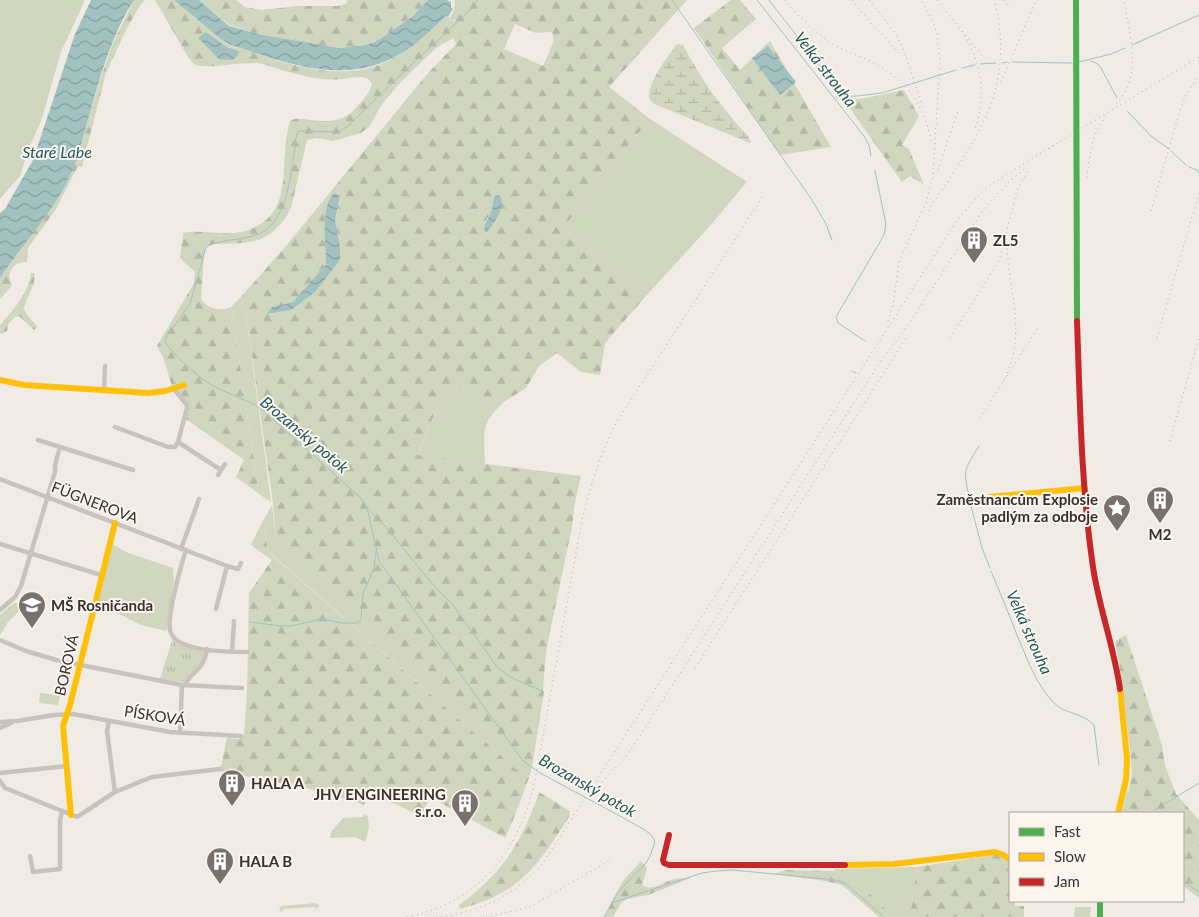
<svg xmlns="http://www.w3.org/2000/svg" width="1199" height="917" font-family="Lato,sans-serif">
<defs>
<pattern id="forest-firs" width="22" height="20" patternUnits="userSpaceOnUse" patternTransform="scale(1.25)"><rect width="22" height="20" fill="#d1d6bf"/><path d="M5 1l3.5 6h-7zM16 11l3.5 6h-7z" fill="#b4b8a4"/></pattern>
<pattern id="wetland-marsh" width="20" height="14" patternUnits="userSpaceOnUse" patternTransform="scale(1.25)"><rect width="20" height="14" fill="#d1d6bf"/><path d="M1 5h8M5 5V1M11 12h8M15 12V8" fill="none" stroke="#b4b8a4"/></pattern>
<pattern id="park-tufts" width="24" height="20" patternUnits="userSpaceOnUse" patternTransform="scale(1.25)"><rect width="24" height="20" fill="#d1d6bf"/><path d="M3 7l-1-3M5 7V3M7 7l1-3M15 17l-1-3M17 17v-4M19 17l1-3" fill="none" stroke="#b4b8a4"/></pattern>
<pattern id="water-waves" width="16" height="10" patternUnits="userSpaceOnUse" patternTransform="scale(1.25)"><rect width="16" height="10" fill="#a1c2c1"/><path d="M0 5q4-4 8 0t8 0" fill="none" stroke="#849e9d"/></pattern>
</defs>
<rect width="100%" height="100%" fill="#f0ebe5"/>
<path fill="#d1d6bf" d="M0,0H85L61,52L41,121L29,148L20,176L0,199Z
M455,0H468C467,9 459,18 451,21L449,20L454,10Z
M650,119L747,182L709,227L646,296L563,228Z
M241,297L245,307L271,502L259,494L232,311L230,308Z
M457,389L493,402L505,401C480,424 484,431 485,464L417,456L439,404Z
M272,505L276,539L279,547L516,756L532,767L529,778L516,769L268,551L263,521Z
M112,544L128,553L173,568L174,580L167,631L141,625L97,603Z
M40,693L60,695L58,705L39,703Z
M363,814L368,816L369,828L365,842L355,837L330,838L331,832L343,818L363,817Z
M917,867L910,917H893L876,898L835,871L834,869Z
M316,903L319,905L317,910L315,907L284,909L282,912L279,910L281,906Z
M1075,907H1091L1090,917H1074Z"/>
<path fill="url(#forest-firs)" fill-rule="evenodd" d="M134,0H145L141,4L127,28L106,73L82,167L79,166L77,168L56,209L28,248L27,262C17,261 11,267 9,277L12,284L11,287L0,299V278L50,210L69,178L79,153L97,89L112,45Z
M155,0H174L222,40L229,44C279,61 341,87 392,59C408,50 429,31 443,19L446,17L450,18V21H454L468,3V1L458,0H687L609,87L650,119L563,228L646,296L605,343L600,375L581,372L557,353L539,366L526,388L505,401L493,402L457,389L439,404L417,455L581,476L575,502L572,527L546,651L543,690L544,692L532,767L516,756L279,547L276,540L273,503L245,307L241,297L286,246L428,73L456,44L453,38L436,48L399,84L382,104L369,127L361,133L333,141L317,138L307,140L291,208C271,246 249,243 212,244L207,246L204,255L201,299C207,309 220,311 230,308L232,311L259,494L236,477L244,460L186,419L189,410L188,404L172,386L163,357L157,346L194,283L195,272L180,258L183,233C202,229 222,236 241,232C299,218 277,163 290,121C301,113 329,131 352,112C357,107 375,89 371,82C366,73 349,79 342,79C323,81 303,76 285,71C275,68 266,64 256,63C235,62 215,69 195,65L188,57ZM515,24L536,33L552,32L554,41L543,66L504,49ZM206,32L227,47L239,52L219,59L215,54ZM340,196L335,220L340,247L291,310L268,314L272,307L293,302L326,264L325,216ZM502,200L497,217L493,224L484,223L491,213L493,201Z
M199,0H236L245,7L261,10L299,6H337L346,4L348,0H428L413,16L377,41L366,45L339,48L258,34L229,25Z
M731,0H740L756,19L722,48L740,70L770,41L831,147L780,155L694,28Z
M904,90L919,116L902,145L909,149L924,185L910,176L902,182L846,103L848,100L866,98Z
M31,273H34C37,285 26,297 24,309L28,316L38,327L34,330L19,316L15,317L9,323L7,331L0,334V325C13,310 28,294 31,273Z
M263,521L268,551L274,557L516,769L529,778L513,820L505,838L430,797L421,816L369,792L364,805L320,791L220,771L227,738L240,739L244,734L247,692L249,593L272,560L251,545Z
M1126,635L1162,745L1165,766L1176,794L1199,820V898L1183,886V813H1121L1127,791H1129L1132,772L1131,759L1119,662L1115,641Z
M539,792L570,811L569,817C536,868 521,892 460,909L459,905C503,873 522,842 539,792Z
M999,854L1010,863V901H1015V906H1024V917H910L917,867Z
M641,861L647,868L642,885C653,892 663,882 674,879C679,878 686,878 691,878L648,895L627,899L621,903L613,917H604L622,882Z
M786,870L835,871L876,898L893,917H879L842,885L826,881L773,874Z"/>
<path fill="url(#wetland-marsh)" d="M677,44L683,45C703,82 720,106 748,136L751,142L750,143L654,104C651,101 648,98 649,94C651,78 668,56 677,44Z"/>
<path fill="url(#park-tufts)" d="M14,603L23,607L8,622L0,635V615Z
M173,638L205,652L203,661L183,682L160,679Z"/>
<path fill="url(#water-waves)" d="M91,0H134C111,36 99,80 88,120C82,140 78,160 69,178C51,215 22,245 0,278V213L5,209L33,160L75,34Z
M174,0H199L229,26L258,34L339,48L366,45L377,41L413,16L428,0H447L451,2V8L453,9L448,17L446,16L443,19C430,30 420,42 405,51C348,88 288,64 229,44L222,40Z
M206,32L227,47L239,51L238,55L232,60L219,59L198,38Z
M768,46L796,82L780,95L752,58Z
M334,193L340,196L335,220L340,247V260L315,292L291,310L267,314L272,307L293,302L326,264C326,245 320,206 334,193Z
M499,195L501,197C504,210 495,222 487,232H485C483,223 488,220 491,212C493,207 492,201 495,196Z"/>
<g fill="none" stroke-linecap="round" stroke-linejoin="round">
<path stroke="#a1c2c1" stroke-width="1" d="M478,0L467,13L393,82L348,126L339,132L300,131L297,133C292,162 290,222 259,234C241,241 223,238 206,247L190,304L166,337L165,342C172,353 198,377 210,384C225,393 243,398 259,407L362,499L368,512L379,561L523,761L540,773L620,816L645,830L652,836L655,842L650,856L646,863L618,892L604,917
M672,0L812,200L826,224L832,240
M757,0L864,136L869,145L871,156
M769,0L821,67
M1132,45L1199,15
M1091,61L1098,64L1101,68L1117,98
M1012,62L1072,63
M1079,62L1111,54L1125,48
M1002,63L1007,62
M980,64L996,63
M962,68L975,65
M836,97L857,96L882,93L956,70
M1127,111L1151,136L1169,149
M1171,151L1186,165
M1189,167L1197,170L1199,174
M865,341L838,323L836,317L884,235L886,224L875,171
M852,371L856,373
M969,497C963,468 964,471 979,446
M970,502L982,548L990,568
M367,508L385,526L429,580L453,605L497,667L510,677L542,691
M991,571C1000,593 1009,614 1017,635C1027,658 1036,685 1054,703C1065,714 1083,713 1094,725L1099,765
M250,622L281,626H292L321,619L343,623H359L361,619L363,594L374,568L376,552
M1155,810L1199,783
M1149,813L1151,812
M1183,881L1199,892
M612,903L702,873L716,871L733,870L835,880L845,883L884,917"/>
<path stroke="#c9c3be" stroke-width="4.5" d="M104,390L105,366
M115,427L168,447H175L178,442L187,408V405L174,389
M38,440L60,447
M178,442L221,470
M218,475L225,464
M0,479L227,566L238,569L241,563
M0,544L101,575
M181,549L199,499
M186,550C181,566 165,620 171,633C179,652 229,652 247,652
M216,609L227,566
M0,610L15,597L21,586L55,472V465L60,447L133,470
M0,640L26,651L60,661L182,685L242,688
M232,652L234,621
M185,685C191,671 204,671 207,649
M109,721L107,731L115,792
M0,722L17,721L54,715L73,714L170,732L241,736
M0,728L11,723
M180,733L182,685
M0,773L67,766
M0,781L5,788L77,817L115,792L152,777L220,769
M30,856L33,872L60,869V821L62,811"/>
<path stroke="#4caf50" stroke-width="6" d="M1076,0L1077,321
M1100,901V917"/>
<path stroke="#ffc107" stroke-width="6" d="M0,380L24,385L148,393L165,391L184,385
M990,497L1085,488
M1118,813L1126,780L1127,759L1120,689
M71,815L63,726L70,705L115,523
M845,865L894,864L995,852L1004,855L1010,860"/>
<path stroke="#c62828" stroke-width="6" d="M1077,321C1080,403 1081,485 1093,567C1099,608 1114,647 1120,689
M669,835L663,860L664,863L669,865H845"/>
<path stroke="#b1aca8" stroke-width="1" stroke-dasharray="1 4" stroke-linecap="butt" d="M785,0C798,16 815,33 833,44C843,51 856,54 868,60C905,78 924,103 932,144
M852,0L870,22L902,56
M869,0L894,31L903,48L921,102
M937,0L984,58
M1004,0L1010,7
M962,31C981,61 987,95 975,129
M1001,82L1036,0
M1116,104C1144,75 1129,35 1124,0
M1048,149L1199,57
M938,170L958,111
M1087,178C1090,154 1091,134 1107,115
M928,211C949,178 975,145 989,109C1003,76 1004,34 994,0
M1151,211L1180,110L1187,93L1199,76
M888,321L894,300L899,261L926,203L933,175L940,61L937,34L933,21L921,0
M950,338L999,261L1017,190L1029,169
M1157,338L1199,193
M1003,382C1028,332 1009,297 1007,246
M980,418L1039,326
M1170,441L1199,338
M695,668L908,335
M602,782L624,759L634,745L882,359L911,321L983,210L1006,185L1025,168
M407,917C482,903 522,846 536,775L581,525C590,488 600,451 619,418L763,196
M436,917C479,913 514,896 543,863L956,222L979,195L993,183L1054,145
M486,917L530,907L612,859"/>
</g>
<defs>
<g id="building-pin" transform="scale(1.4375)"><path d="M0 17L-7.5 6A9.5 9.5 0 1 1 7.5 6Z" fill="#7a716c" stroke="#fbf5ee"/><path d="M-4-6H4V6H1V3H-1V6H-4ZM-2.5-4.3h1.7v1.8h-1.7ZM.8-4.3h1.7v1.8H.8ZM-2.5-1h1.7V.8h-1.7ZM.8-1h1.7V.8H.8Z" fill="#fff"/></g>
<g id="sight-pin" transform="scale(1.4375)"><path d="M0 17L-7.5 6A9.5 9.5 0 1 1 7.5 6Z" fill="#7a716c" stroke="#fbf5ee"/><path d="M0-6L1.8-2.2L6-1.7L2.9 1.2L3.7 5.4L0 3.3L-3.7 5.4L-2.9 1.2L-6-1.7L-1.8-2.2Z" fill="#fff"/></g>
<g id="school-pin" transform="scale(1.4375)"><path d="M0 17L-7.5 6A9.5 9.5 0 1 1 7.5 6Z" fill="#7a716c" stroke="#fbf5ee"/><path d="M0-5L7-2L0 1L-7-2ZM-4 1L0 2.5L4 1V4Q0 6-4 4Z" fill="#fff"/></g>
</defs>
<g fill-rule="evenodd">
<use href="#building-pin" x="974" y="240"/>
<use href="#building-pin" x="1160" y="500"/>
<use href="#sight-pin" x="1117" y="508"/>
<use href="#school-pin" x="32" y="605"/>
<use href="#building-pin" x="232" y="783"/>
<use href="#building-pin" x="465" y="803"/>
<use href="#building-pin" x="220" y="861"/>
</g>
<g text-anchor="middle" dominant-baseline="central" stroke-width="4" stroke-linejoin="round" paint-order="stroke">
<g font-size="15" font-weight="bold" fill="#3b302b" stroke="#fbf5ee" text-anchor="start">
<text x="993" y="240">ZL5</text>
<text x="1098" y="499" text-anchor="end">Zaměstnancům Explosie<tspan x="1098" dy="17">padlým za odboje</tspan></text>
<text x="1160" y="534" text-anchor="middle">M2</text>
<text x="51" y="605">MŠ Rosničanda</text>
<text x="251" y="783">HALA A</text>
<text x="446" y="794" text-anchor="end">JHV ENGINEERING<tspan x="446" dy="17">s.r.o.</tspan></text>
<text x="239" y="861">HALA B</text>
</g>
<g font-size="15" fill="#3b302b" stroke="#fbf5ee">
<text transform="translate(95 502) rotate(21)">FÜGNEROVA</text>
<text transform="translate(66 665) rotate(-77)">BOROVÁ</text>
<text transform="translate(155 715) rotate(9)">PÍSKOVÁ</text>
</g>
<g font-size="16" font-style="italic" fill="#1f5a5e" stroke="#fbf5ee">
<text transform="translate(826 69) rotate(52)">Velká strouha</text>
<text x="57" y="151">Staré Labe</text>
<text transform="translate(305 434) rotate(40)">Brozanský potok</text>
<text transform="translate(1030 632) rotate(66)">Velká strouha</text>
<text transform="translate(588 785) rotate(30)">Brozanský potok</text>
</g>
</g>
<rect x="1009" y="812" width="175" height="90" fill="#fbf5ee" stroke="#aea6a0"/>
<rect x="1019" y="828" width="25" height="8" fill="#4caf50" stroke="#aea6a0"/>
<text x="1054" y="837" font-size="15" fill="#3b302b">Fast</text>
<rect x="1019" y="853" width="25" height="8" fill="#ffc107" stroke="#aea6a0"/>
<text x="1054" y="862" font-size="15" fill="#3b302b">Slow</text>
<rect x="1019" y="878" width="25" height="8" fill="#c62828" stroke="#aea6a0"/>
<text x="1054" y="887" font-size="15" fill="#3b302b">Jam</text>
</svg>
